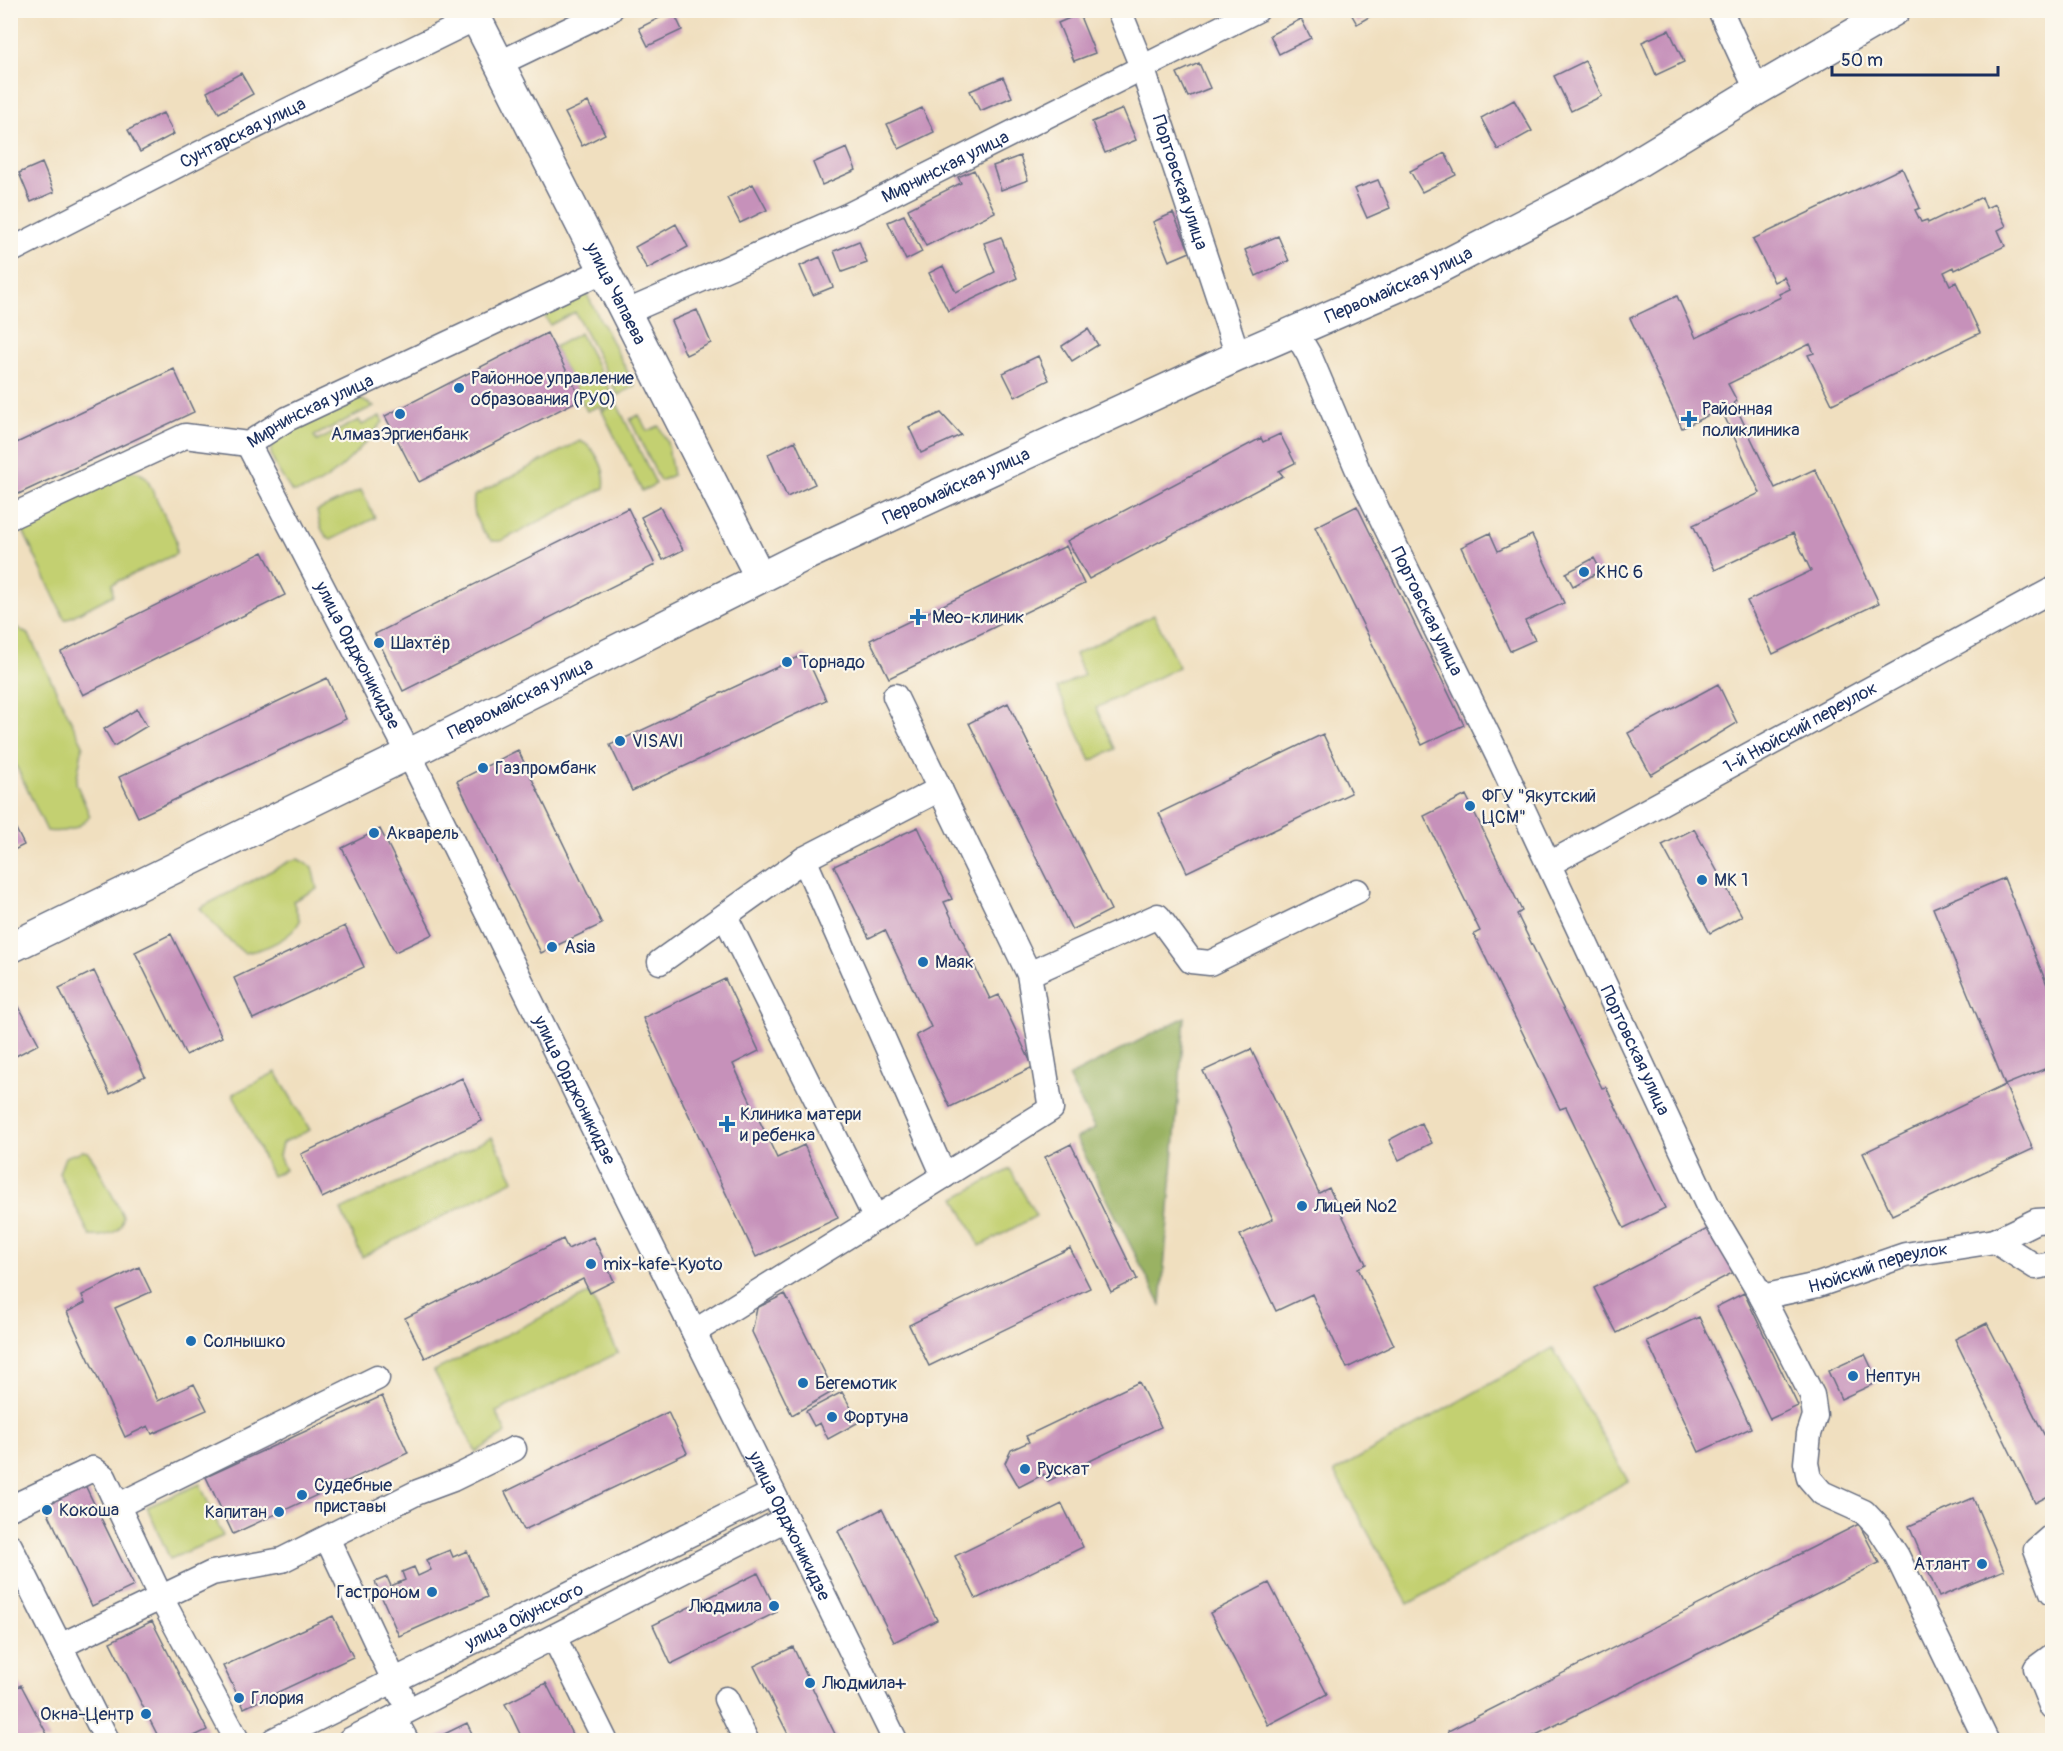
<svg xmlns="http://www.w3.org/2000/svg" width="2063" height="1751" font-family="Pangolin,sans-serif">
<rect width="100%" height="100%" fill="#fbf7ec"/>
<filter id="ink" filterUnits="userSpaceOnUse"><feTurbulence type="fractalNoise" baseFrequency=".0167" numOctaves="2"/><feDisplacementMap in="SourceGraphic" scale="12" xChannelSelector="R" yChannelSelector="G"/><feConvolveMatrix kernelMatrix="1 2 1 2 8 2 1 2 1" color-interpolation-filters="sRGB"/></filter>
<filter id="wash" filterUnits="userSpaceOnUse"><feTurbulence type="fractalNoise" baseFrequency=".008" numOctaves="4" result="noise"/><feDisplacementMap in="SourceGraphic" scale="24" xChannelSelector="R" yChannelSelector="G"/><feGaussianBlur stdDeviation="1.35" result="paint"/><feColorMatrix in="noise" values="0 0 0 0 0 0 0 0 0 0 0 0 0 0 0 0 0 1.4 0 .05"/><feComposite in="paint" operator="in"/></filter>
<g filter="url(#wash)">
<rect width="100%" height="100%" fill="#f0dfbf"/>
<path fill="#c3d071" stroke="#6f8068" stroke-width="1.5" d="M583,287L635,386L618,395L575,312L550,325L541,309Z
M580,333L616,402L601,409L599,406L587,411L554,347Z
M356,397L374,406L314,436L317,441L359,420L362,425L380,416L383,422C362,446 327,491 292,492C286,482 271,463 271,451C271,433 340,405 356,397Z
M617,404L656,484L642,491L602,411Z
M639,415L647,431L659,426L667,442L673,475L660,481L630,419Z
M580,441C596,447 607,471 604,488L501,541H492C478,529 472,513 474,496Z
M127,471L138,472L146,477L176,540V554L112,584L113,595L65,620L18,520Z
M361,490L375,518L331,540C321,534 319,522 317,511Z
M1154,615L1179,667L1096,708L1115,749L1091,761L1057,688L1084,675L1075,654Z
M11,624L29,635L83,745L76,783L90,816C78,830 64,833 47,831L11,755Z
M298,859L312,867L317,889L293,901L300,921C291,939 264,950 244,953L222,934L200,908L290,861Z
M276,1072L310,1130L282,1143L279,1156L285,1170L272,1176L233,1094Z
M492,1137L514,1180L362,1257L341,1210Z
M82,1151L88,1152L95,1162L123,1216C123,1234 105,1237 90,1236L59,1173L65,1157Z
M1010,1169L1036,1216L980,1246L955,1198Z
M590,1293L618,1353L496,1412L506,1433L476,1452L434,1371Z
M1553,1348L1628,1481L1408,1604L1334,1472Z
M200,1484L223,1536L170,1559L147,1507Z"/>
<path fill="#9ab263" stroke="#5a7060" stroke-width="1.5" d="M1185,1017L1161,1305L1076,1138L1095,1129L1068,1077Z"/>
<g id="blocks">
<path fill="#c691ba" d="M1349,10H1381L1357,24Z
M673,11L682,30L648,46L639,28Z
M1079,14L1095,53L1074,61L1058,23Z
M1301,19L1311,38L1279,54L1270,35Z
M1669,30L1684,62L1656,75L1642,42Z
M1585,61L1602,96L1571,111L1554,76Z
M1199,63L1210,88L1188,97L1177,73Z
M241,73L253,94L219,113L207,92Z
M1003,77L1012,97L980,111L970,91Z
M1514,100L1532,131L1498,150L1481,118Z
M588,102L605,134L582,146L565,113Z
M922,108L934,132L899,149L887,124Z
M1123,109L1136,140L1105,153L1092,122Z
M163,113L174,134L140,152L128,130Z
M847,148L856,170L822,185L813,163Z
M1445,153L1456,175L1422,192L1410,171Z
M1020,156L1028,180L1001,190L993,166Z
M42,163L54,192L31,202L19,173Z
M1902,168L1920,208L1915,210L1921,222L1927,220L1928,223L1982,197L1986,208L1995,204L2006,226L1998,230L2005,246L1955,270L1954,267L1944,272L1950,285L1956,282L1980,333L1832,404L1808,355L1814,353L1810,344L1728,384L1737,401L1734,403L1775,488L1815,469L1879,603L1773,654L1747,601L1811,571L1793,533L1715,570L1693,525L1760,493L1721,409L1682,428L1630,318L1677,296L1696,338L1781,297L1779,294L1790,289L1784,277L1774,282L1753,239Z
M974,170L995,212L926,246L908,209L961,183L958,177Z
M1378,180L1390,208L1367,218L1354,189Z
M753,184L767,210L740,223L727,198Z
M1173,213L1190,252L1169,261L1153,222Z
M904,215L922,252L906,260L888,222Z
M676,224L688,247L647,269L635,247Z
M1278,236L1289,261L1256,276L1245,250Z
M1001,237L1017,278L948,311L929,273L943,266L956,292L995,272L984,243Z
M859,241L867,263L842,272L834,251Z
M820,257L833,287L813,295L800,266Z
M697,310L711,343L686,355L671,321Z
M1088,329L1098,345L1072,361L1062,346Z
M547,333L581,399L419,482L385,416Z
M1038,356L1049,380L1015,397L1003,373Z
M174,369L194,412L10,498V446Z
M941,413L961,435L921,453L909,427Z
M1280,434L1295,463L1279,471L1283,476L1089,579L1067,541L1261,438L1263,442Z
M795,441L815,484L787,497L768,454Z
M1357,506L1464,725L1422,745L1315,527Z
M660,507L683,550L663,560L641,517Z
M628,508L655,565L403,691L375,634Z
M1490,533L1498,551L1532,535L1564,603L1525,621L1535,640L1510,651L1461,547Z
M1066,546L1084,584L889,678L870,640Z
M263,552L285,595L83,695L61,652Z
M1594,558L1601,571L1573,586L1566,573Z
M805,654L826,700L632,791L610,745Z
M327,678L346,719L138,817L119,777Z
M1718,684L1737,723L1651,775L1628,733Z
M1008,703L1111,910L1072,930L969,723Z
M137,709L147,726L114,746L104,729Z
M1323,734L1351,793L1187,872L1159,813Z
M518,750L602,924L541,953L457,781Z
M1466,795L1522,911L1517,914L1602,1088L1606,1087L1665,1208L1624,1228L1566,1107L1560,1109L1474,934L1480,931L1424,816Z
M10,817L24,845L10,852Z
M918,827L952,899L944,902L990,999L999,995L1033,1067L950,1107L916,1035L931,1027L885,930L869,938L834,866Z
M380,829L433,934L395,952L342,848Z
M1694,829L1742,916L1710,933L1662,845Z
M2004,878L2052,997V1066L2005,1085L1933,908Z
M345,926L364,967L253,1019L234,978Z
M171,934L222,1037L186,1055L135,952Z
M94,971L145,1076L110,1094L59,988Z
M725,979L759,1051L733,1064L777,1158L804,1145L838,1218L756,1257L643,1018Z
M18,1005L39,1044L10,1059V1008Z
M1251,1049L1319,1193L1329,1188L1366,1264L1358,1268L1394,1345L1347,1368L1312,1294L1276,1311L1240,1235L1273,1219L1203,1071Z
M462,1078L482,1121L322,1198L301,1154Z
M2005,1085L2033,1149L1892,1215L1863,1153Z
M1421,1123L1432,1143L1399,1160L1389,1140Z
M1071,1144L1137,1279L1111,1292L1045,1157Z
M1715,1225L1738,1270L1617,1333L1594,1288Z
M593,1237L614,1281L590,1293L583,1279L425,1358L405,1318L563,1239L568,1249Z
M1070,1248L1090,1288L929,1366L909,1325Z
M139,1267L151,1292L115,1308L158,1401L194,1384L207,1410L152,1434L148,1426L125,1437L67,1312L85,1303L82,1295Z
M1744,1293L1798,1406L1770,1419L1716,1307Z
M785,1294L834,1391L792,1415L752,1332L757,1308Z
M1699,1317L1751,1428L1699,1452L1647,1341Z
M1987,1323L2052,1450V1494L2035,1503L1955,1339Z
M1865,1354L1878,1382L1841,1399L1828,1371Z
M1139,1382L1161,1427L1048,1481L1044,1474L1019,1487L1005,1463L1011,1450L1029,1442L1026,1436Z
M842,1392L859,1422L828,1439L820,1423L814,1426L806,1411Z
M382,1396L408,1453L233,1534L206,1477Z
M668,1412L687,1453L524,1530L505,1492Z
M84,1483L134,1586L92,1606L43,1502Z
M1973,1498L2004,1570L1939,1597L1909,1526Z
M1062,1504L1083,1547L976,1599L955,1556Z
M882,1509L937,1620L894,1642L838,1531Z
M1859,1524L1879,1563L1526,1740H1453L1448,1731Z
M450,1550L453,1557L467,1551L487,1597L399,1636L375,1582L387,1577L391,1586L405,1580L402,1572L414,1567L418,1576L431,1570L426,1560Z
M758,1573L777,1612L671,1664L653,1625Z
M1269,1583L1327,1694L1268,1725L1210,1613Z
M333,1616L353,1657L244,1708L223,1666Z
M152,1621L207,1730L186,1740H160L110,1642Z
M793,1647L810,1683L838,1740H791L754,1666Z
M546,1683L575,1740H523L509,1711L505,1704Z
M21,1685L50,1740H10V1691Z
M467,1723L475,1740H435L434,1739Z"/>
</g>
</g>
<g filter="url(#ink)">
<use href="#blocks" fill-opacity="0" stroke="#666d80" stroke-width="1.5"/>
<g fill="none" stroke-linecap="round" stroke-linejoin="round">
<g stroke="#666d80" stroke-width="27">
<g id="minor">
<path id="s1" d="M1119,10L1142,67L1238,356"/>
<path d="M1720,10L1757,90"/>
<path d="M500,63L610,10"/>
<path id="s2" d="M10,251L199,154L476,18"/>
<path id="s3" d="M627,312L849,215L1257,10"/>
<path id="s4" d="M1295,331L1309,355L1357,468L1498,756L1708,1206L1762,1297L1812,1395L1815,1416L1809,1434L1806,1463L1809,1478L1822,1493L1864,1512L1879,1528L1897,1556L1986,1740"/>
<path id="s5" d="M248,444L409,754L895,1740"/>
<path id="s6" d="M10,517L185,436L248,444L287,419L605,270"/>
<path d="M804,859L944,1176"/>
<path id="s7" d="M1549,864L2052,590"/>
<path d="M725,916L876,1219"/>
<path d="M660,962L804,859L940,789"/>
<path d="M1029,974L1158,916L1191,961L1210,963L1357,891"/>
<path d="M1995,1241L2036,1267L2052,1264"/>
<path id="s8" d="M1762,1297L1818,1285L1905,1255L1995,1241L2036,1221L2052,1220"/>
<path d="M694,1332L1051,1109L1029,974L895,696"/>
<path d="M117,1506L377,1378"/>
<path d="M10,1508L93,1469L104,1477L161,1598L237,1740"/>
<path d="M2052,1536L2036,1550L2052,1592"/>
<path d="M327,1538L401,1695"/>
<path d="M10,1546L107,1740"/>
<path d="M554,1637L605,1740"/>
<path d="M60,1646L212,1573L282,1560L418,1492L453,1479L514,1449"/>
<path d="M2052,1656L2036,1668L2052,1708"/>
<path d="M726,1699L746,1740"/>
<path d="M394,1718L406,1740"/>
<path id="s9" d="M274,1740L773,1493"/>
<path d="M350,1740L786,1519"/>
</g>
</g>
<g stroke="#666d80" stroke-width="33">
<g id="major">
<path id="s10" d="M472,10L760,577"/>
<path id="s11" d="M10,948L409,754L800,558L1238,356L1427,274L1602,184L1757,90L1895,10"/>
</g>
</g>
<use href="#minor" stroke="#fff" stroke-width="24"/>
<use href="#major" stroke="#fff" stroke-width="30"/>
</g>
</g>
<g fill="#1f6fb2" stroke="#fbf7ec" stroke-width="2">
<circle cx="459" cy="388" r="6"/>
<circle cx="400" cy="414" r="6"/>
<path d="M1686 410h6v6h6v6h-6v6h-6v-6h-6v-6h6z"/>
<circle cx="1584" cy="572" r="6"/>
<path d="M915 608h6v6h6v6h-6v6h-6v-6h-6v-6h6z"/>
<circle cx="379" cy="643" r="6"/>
<circle cx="787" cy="662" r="6"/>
<circle cx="620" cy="741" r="6"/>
<circle cx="483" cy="768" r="6"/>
<circle cx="1470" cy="806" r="6"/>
<circle cx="374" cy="833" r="6"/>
<circle cx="1702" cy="880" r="6"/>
<circle cx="552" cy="947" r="6"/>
<circle cx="923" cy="962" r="6"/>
<path d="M724 1115h6v6h6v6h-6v6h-6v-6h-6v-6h6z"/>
<circle cx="1302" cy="1206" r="6"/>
<circle cx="591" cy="1264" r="6"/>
<circle cx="191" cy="1341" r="6"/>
<circle cx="1853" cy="1376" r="6"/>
<circle cx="803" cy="1383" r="6"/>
<circle cx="832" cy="1417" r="6"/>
<circle cx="1025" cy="1469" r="6"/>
<circle cx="302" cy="1495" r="6"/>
<circle cx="47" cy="1510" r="6"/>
<circle cx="279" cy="1512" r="6"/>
<circle cx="1982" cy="1564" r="6"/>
<circle cx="432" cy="1592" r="6"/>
<circle cx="774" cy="1606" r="6"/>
<circle cx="810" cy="1683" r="6"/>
<circle cx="239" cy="1698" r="6"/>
<circle cx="146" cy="1714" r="6"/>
</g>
<g text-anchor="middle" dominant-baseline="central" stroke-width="4.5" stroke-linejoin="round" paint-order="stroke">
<g font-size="18" fill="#1b2f5e" stroke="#fbf7ec">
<text stroke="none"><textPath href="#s2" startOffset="261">Сунтарская улица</textPath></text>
<text stroke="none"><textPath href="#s3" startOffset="350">Мирнинская улица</textPath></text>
<text stroke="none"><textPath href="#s1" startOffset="183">Портовская улица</textPath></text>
<text stroke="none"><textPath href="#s11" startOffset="1539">Первомайская улица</textPath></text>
<text stroke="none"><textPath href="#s10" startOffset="318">улица Чапаева</textPath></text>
<text stroke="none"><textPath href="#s6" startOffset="327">Мирнинская улица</textPath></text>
<text stroke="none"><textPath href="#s11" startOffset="1053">Первомайская улица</textPath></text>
<text stroke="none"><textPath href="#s4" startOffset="310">Портовская улица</textPath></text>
<text stroke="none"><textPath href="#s5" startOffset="238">улица Орджоникидзе</textPath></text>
<text stroke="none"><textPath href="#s11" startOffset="568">Первомайская улица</textPath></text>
<text stroke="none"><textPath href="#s7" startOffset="286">1-й Нюйский переулок</textPath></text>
<text stroke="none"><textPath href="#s4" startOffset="796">Портовская улица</textPath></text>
<text stroke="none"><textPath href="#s5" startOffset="724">улица Орджоникидзе</textPath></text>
<text stroke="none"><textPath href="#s8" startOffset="120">Нюйский переулок</textPath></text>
<text stroke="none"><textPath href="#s5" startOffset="1210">улица Орджоникидзе</textPath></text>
<text stroke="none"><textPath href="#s9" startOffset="279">улица Ойунского</textPath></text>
</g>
<g font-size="18" fill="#1b2f5e" stroke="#fbf7ec" text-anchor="start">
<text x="471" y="378">Районное управление<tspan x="471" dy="21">образования (РУО)</tspan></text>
<text x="1702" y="409">Районная<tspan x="1702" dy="21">поликлиника</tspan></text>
<text x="400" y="434" text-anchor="middle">АлмазЭргиенбанк</text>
<text x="1596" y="572">КНС 6</text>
<text x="932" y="617">Мео-клиник</text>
<text x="391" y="643">Шахтёр</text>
<text x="799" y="662">Торнадо</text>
<text x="632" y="741">VISAVI</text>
<text x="495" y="768">Газпромбанк</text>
<text x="1482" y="796">ФГУ "Якутский<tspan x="1482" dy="21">ЦСМ"</tspan></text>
<text x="386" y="833">Акварель</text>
<text x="1714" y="880">МК 1</text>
<text x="564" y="947">Asia</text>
<text x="935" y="962">Маяк</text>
<text x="740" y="1114">Клиника матери<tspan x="740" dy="21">и ребенка</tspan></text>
<text x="1314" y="1206">Лицей №2</text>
<text x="603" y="1264">mix-kafe-Kyoto</text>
<text x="203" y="1341">Солнышко</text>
<text x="1865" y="1376">Нептун</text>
<text x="815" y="1383">Бегемотик</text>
<text x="844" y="1417">Фортуна</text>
<text x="1037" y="1469">Рускат</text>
<text x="314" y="1485">Судебные<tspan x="314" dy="21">приставы</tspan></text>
<text x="59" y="1510">Кокоша</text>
<text x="267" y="1512" text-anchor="end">Капитан</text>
<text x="1970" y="1564" text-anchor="end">Атлант</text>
<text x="420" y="1592" text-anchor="end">Гастроном</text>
<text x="762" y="1606" text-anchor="end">Людмила</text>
<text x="822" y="1683">Людмила+</text>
<text x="251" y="1698">Глория</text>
<text x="134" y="1714" text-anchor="end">Окна-Центр</text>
</g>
</g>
<rect width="2063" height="1751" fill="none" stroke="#fbf7ec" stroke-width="36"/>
<path d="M1832 66v9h166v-9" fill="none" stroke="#1b2f5e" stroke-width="3"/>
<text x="1841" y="66" font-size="18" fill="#1b2f5e" stroke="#fbf7ec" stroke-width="4.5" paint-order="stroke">50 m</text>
</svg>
